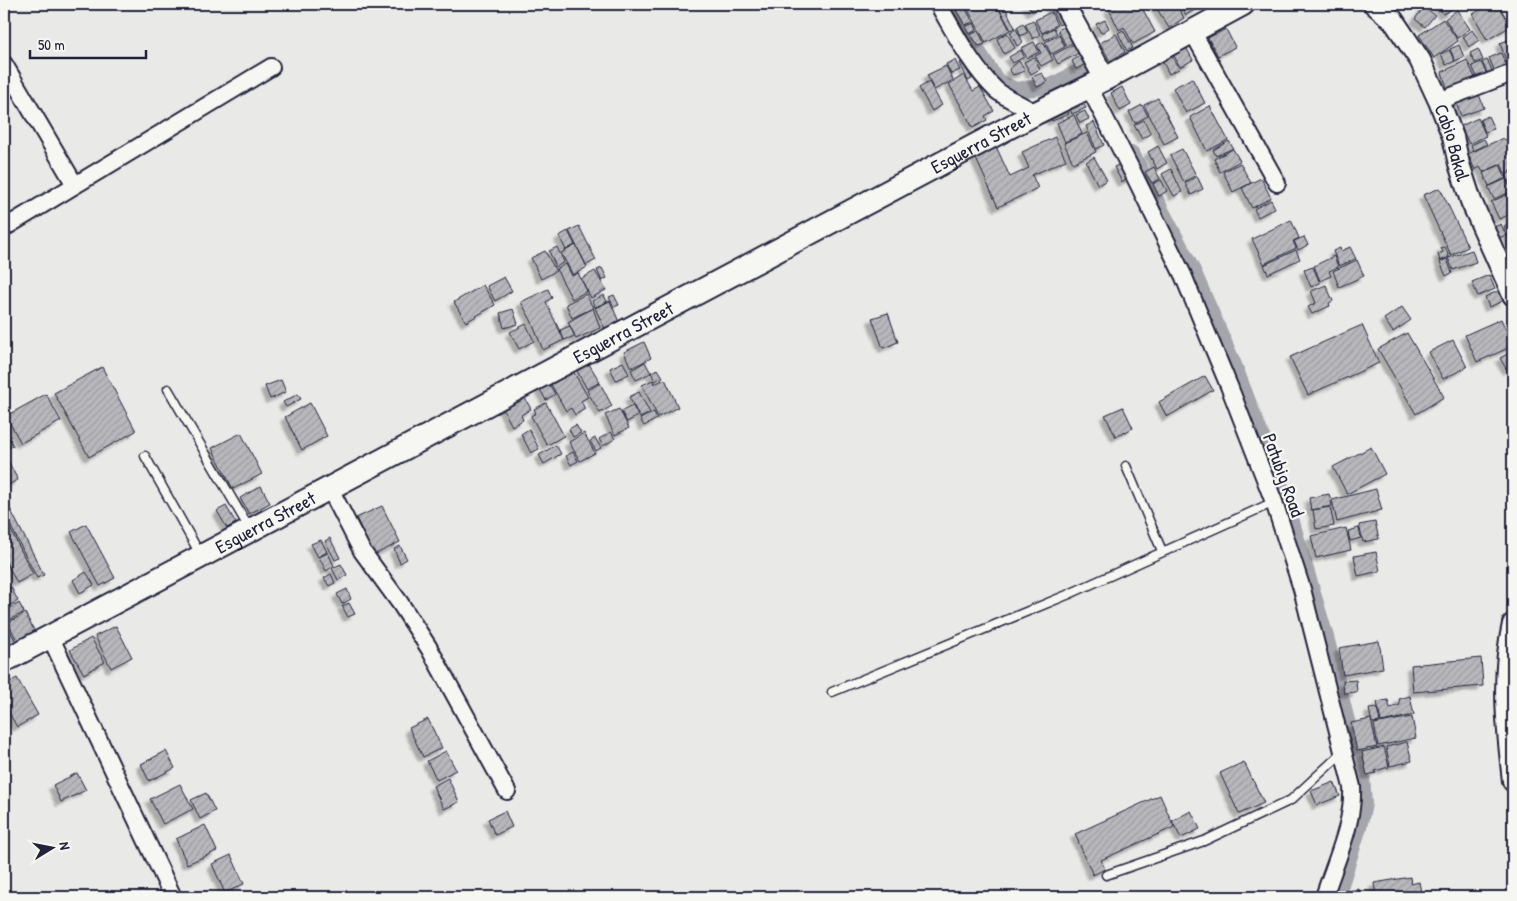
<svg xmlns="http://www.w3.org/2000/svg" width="1517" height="901" font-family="'Patrick Hand',sans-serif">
<defs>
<pattern id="building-hatch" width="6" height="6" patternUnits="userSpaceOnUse" patternTransform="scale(1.25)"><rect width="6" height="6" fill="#b8b8bc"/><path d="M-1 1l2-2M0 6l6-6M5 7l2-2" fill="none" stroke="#9e9ea2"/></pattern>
<filter id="shadow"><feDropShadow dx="-4.5" dy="4.5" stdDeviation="1" flood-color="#0004"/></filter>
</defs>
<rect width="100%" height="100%" fill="#e9e9e7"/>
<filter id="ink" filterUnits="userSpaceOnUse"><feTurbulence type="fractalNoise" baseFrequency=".02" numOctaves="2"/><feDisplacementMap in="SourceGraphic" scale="10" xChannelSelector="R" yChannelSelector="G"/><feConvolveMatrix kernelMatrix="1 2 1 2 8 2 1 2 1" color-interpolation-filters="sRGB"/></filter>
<g filter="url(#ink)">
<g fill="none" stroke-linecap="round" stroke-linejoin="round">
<path stroke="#a5a5ac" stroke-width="16" d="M948,4L997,81L1015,90L1051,86L1080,71L1088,73
M1132,154L1193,271L1234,365L1283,492L1326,637L1345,713L1362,777L1364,804L1359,827L1337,897"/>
</g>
<path fill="url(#building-hatch)" stroke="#22223b" filter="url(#shadow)" d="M963,4L973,22L965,25L955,8Z
M965,4H1004L998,7L1010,30L986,43Z
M1027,4H1044L1032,12Z
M1120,4H1140L1155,32L1133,44L1124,27L1119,30L1109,9Z
M1154,4H1176L1184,18L1169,28Z
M1185,4H1204L1186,15L1181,7Z
M1437,4H1447L1451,10L1443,14Z
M1491,4H1498L1511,26L1487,40L1473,14Z
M1004,5L1015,28L1011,30L999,8Z
M1054,5L1063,23L1059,25L1050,7Z
M1424,7L1435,15L1425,27L1415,19Z
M1457,10L1470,29L1457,38L1445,19Z
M1051,12L1057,25L1042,33L1035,20Z
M1443,19L1458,41L1434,58L1419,35Z
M1033,20L1040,35L1033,39L1025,24Z
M1105,20L1109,28L1101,33L1096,24Z
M974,23L977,30L969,34L965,27Z
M1023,23L1028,32L1021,36L1017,27Z
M1067,25L1076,41L1066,46L1058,30Z
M1054,28L1057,34L1045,40L1042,34Z
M1016,29L1023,42L1017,46L1010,32Z
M1226,29L1235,47L1218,56L1208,38Z
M1123,30L1133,48L1127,51L1118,33Z
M1472,30L1479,40L1469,47L1463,37Z
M978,31L985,44L979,46L971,35Z
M1007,33L1015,48L1004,54L997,39Z
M1116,34L1125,52L1110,61L1100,43Z
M1059,35L1065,47L1051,54L1045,42Z
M1508,40L1513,57V65L1508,66L1500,43Z
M1034,42L1039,52L1027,58L1021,48Z
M1043,42L1053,60L1041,66L1035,56L1041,53L1037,45Z
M1074,44L1079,53L1058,64L1053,55Z
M1459,45L1464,57L1455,61L1450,49Z
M1186,47L1193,60L1180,67L1173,54Z
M1168,49L1179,69L1169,74L1159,54Z
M1478,49L1483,60L1475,63L1470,53Z
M1021,50L1024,57L1013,63L1009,57Z
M1449,50L1455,61L1446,65L1441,54Z
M1501,53L1508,69L1496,74L1489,58Z
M1081,55L1086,64L1076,69L1072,61Z
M1034,57L1040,69L1031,74L1024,62Z
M955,60L960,70L951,74L946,64Z
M1467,60L1477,82L1449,94L1442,72Z
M1487,60L1494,74L1489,76L1482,62Z
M963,61L972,79L968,81L960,63Z
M1019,61L1025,71L1013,75L1009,69Z
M1481,62L1487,75L1478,79L1472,66Z
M946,66L953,80L934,90L927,75Z
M1042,73L1047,82L1037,87L1032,77Z
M964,75L973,91L980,87L994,111L985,116L987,120L973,128L949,84Z
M1192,78L1205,103L1186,113L1173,88Z
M929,82L942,105L932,111L919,88Z
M1122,87L1131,105L1120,111L1111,93Z
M1477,89L1484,108L1461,116L1454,97Z
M1158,98L1178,137L1164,144L1144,105Z
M1081,99L1086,108L1072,114L1068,104Z
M1065,104L1069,114L1052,121L1048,112Z
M1142,105L1148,116L1135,123L1129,112Z
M1210,106L1228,140L1207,151L1190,117Z
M1085,111L1089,119L1080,123L1076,115Z
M1074,115L1082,134L1065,142L1057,123Z
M1488,116L1494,129L1485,132L1480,120Z
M1478,118L1486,136L1469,144L1461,126Z
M1144,120L1151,134L1142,139L1134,125Z
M1094,122L1104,145L1096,149L1086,126Z
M1087,133L1096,152L1073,163L1064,143Z
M1055,137L1066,160L1032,175L1038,188L998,207L973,152L994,142L1010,177L1029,168L1022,152Z
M1513,137V170L1505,173L1501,164L1483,172L1480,167L1475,170L1468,154L1503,138L1505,140Z
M1484,139L1487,144L1473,151L1471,145Z
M1229,141L1233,148L1216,156L1213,150Z
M1158,146L1167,163L1157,169L1148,152Z
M1182,149L1196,175L1184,182L1170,155Z
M1233,149L1240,161L1220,172L1214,159Z
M1094,157L1107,180L1098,185L1086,162Z
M1124,162L1132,177L1122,182L1114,167Z
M1240,163L1251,183L1233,192L1223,172Z
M1500,165L1506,178L1489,186L1483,173Z
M1154,167L1160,179L1152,183L1145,172Z
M1171,169L1182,192L1174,196L1162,174Z
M1513,171V191L1506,175Z
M1197,176L1203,189L1191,195L1185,183Z
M1261,178L1271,198L1252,208L1242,188Z
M1506,179L1512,191L1494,199L1488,187Z
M1161,180L1167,191L1159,196L1153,184Z
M1440,188L1468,247L1451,255L1423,195Z
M1513,192V213L1499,219L1491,202Z
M1271,200L1275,208L1258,217L1254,209Z
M1513,215V248L1504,226L1511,222L1509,217Z
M1291,220L1299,238L1293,241L1296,248L1264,264L1252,239Z
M1501,224L1506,235L1491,241L1486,230Z
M579,226L596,260L586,265L569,231Z
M568,231L575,245L566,250L559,236Z
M1304,237L1308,245L1298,250L1294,241Z
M576,245L587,267L573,275L561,253Z
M557,247L564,262L556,267L549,251Z
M1350,247L1356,259L1339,266L1333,251L1340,248L1341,251Z
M1445,247L1449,257L1440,261L1438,254L1443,252L1441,248Z
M1296,250L1300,259L1268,274L1264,265Z
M1472,250L1476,262L1453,270L1448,258Z
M545,251L556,271L541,279L531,258Z
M1334,256L1338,267L1329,271L1331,276L1320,281L1314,266Z
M1447,259L1452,273L1446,276L1440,262Z
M1357,260L1364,276L1339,287L1333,271Z
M566,264L572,276L578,273L587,291L572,299L556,269Z
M1313,267L1320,283L1311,287L1304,270Z
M602,268L607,278L602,281L597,270Z
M595,271L606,290L591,298L581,279Z
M1489,275L1495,289L1478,296L1472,282Z
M504,277L512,291L495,301L487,286Z
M483,285L495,305L466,322L454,302Z
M1326,285L1333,301L1329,303L1330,306L1312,314L1308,307L1316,303L1311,291Z
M548,289L552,298L546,302L564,340L543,350L531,320L521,302Z
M1498,291L1503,301L1489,307L1485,297Z
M586,294L593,308L572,318L566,304Z
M604,295L607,302L595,307L592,301Z
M614,295L619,305L614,307L609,297Z
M610,301L619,322L605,329L595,308Z
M1402,307L1411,320L1393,332L1384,319Z
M593,308L600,328L576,339L568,322Z
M513,309L518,324L504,328L500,313Z
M888,313L898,342L883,348L872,318Z
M1501,319L1513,346L1477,362L1465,335Z
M526,324L534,341L519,349L510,332Z
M1362,325L1379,363L1308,395L1290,357Z
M570,326L575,336L564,340L560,330Z
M1407,333L1444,397L1416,414L1378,349Z
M1453,340L1467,367L1443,379L1429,352Z
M644,342L651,358L631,368L624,352Z
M1513,351V366L1507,370L1500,358Z
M623,362L629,374L616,380L610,368Z
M645,362L651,373L636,380L631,370Z
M589,364L600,382L587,389L577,371Z
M570,366L588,397L581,401L585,409L575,415L571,408L566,411L548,379Z
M102,367L136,431L89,457L54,393Z
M658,369L663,377L655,381L651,372Z
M1205,376L1213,390L1167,417L1159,402Z
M665,379L678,407L658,417L642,385L653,380L654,384Z
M281,380L286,392L270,399L265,386Z
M547,381L555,394L546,400L538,386Z
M600,383L612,406L600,413L587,391Z
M521,391L531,409L521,415L523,420L512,426L500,403Z
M639,392L650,413L640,418L629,397Z
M46,394L61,421L21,443L6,416Z
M298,394L301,399L286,407L283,402Z
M310,403L327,436L302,450L285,417Z
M546,403L564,436L547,445L531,416L536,413L534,409Z
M633,406L638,416L627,422L621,411Z
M1123,407L1133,428L1116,437L1105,415Z
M619,409L629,428L615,435L605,415Z
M654,412L657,419L644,426L640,419Z
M576,425L581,433L573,437L569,429Z
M4,427L13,446L5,449L4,446Z
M529,429L539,449L531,453L521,434Z
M611,432L615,439L603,446L599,439Z
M241,433L262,474L233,489L212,448Z
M584,433L595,453L580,461L569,442Z
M595,438L601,448L596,451L590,441Z
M556,445L561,454L544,464L539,455Z
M1371,447L1385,474L1347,494L1333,467Z
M573,452L578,461L571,465L566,456Z
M4,453L18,480L6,486L4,482Z
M261,486L270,503L249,514L240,498Z
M1376,489L1382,510L1337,522L1332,500Z
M1329,494L1332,506L1311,510L1309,498Z
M4,497L44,575L37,578L4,513Z
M226,506L236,523L227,528L217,511Z
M382,506L400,542L374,555L356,518Z
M1330,507L1334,526L1316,529L1313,510Z
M4,517L33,574L17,583L4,558Z
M1375,522L1379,539L1363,542L1359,525Z
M86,524L115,578L100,586L71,532Z
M1346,528L1351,550L1316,558L1311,536Z
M1359,528L1361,538L1350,541L1348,531Z
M330,538L340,558L335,560L325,541Z
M321,540L327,552L318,557L311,544Z
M400,546L407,559L400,563L394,549Z
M1376,552L1380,571L1358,576L1354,556Z
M328,553L334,566L326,571L319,557Z
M341,564L347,575L338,580L332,568Z
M86,572L94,585L80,593L73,580Z
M331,574L335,583L329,586L324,578Z
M11,587L18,601L4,609V591Z
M347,589L351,599L342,604L337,594Z
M19,603L24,612L8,621L4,612Z
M349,603L355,614L348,617L342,606Z
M25,613L35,632L18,642L8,623Z
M116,626L132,657L111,668L95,636Z
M8,627L16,642L4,649V629Z
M91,638L105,662L84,674L70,650Z
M1379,641L1383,668L1343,675L1339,648Z
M1481,658L1483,686L1413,692L1411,665Z
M17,678L38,715L17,727L4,704V685Z
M1356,680L1357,692L1344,693L1343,681Z
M1410,696L1414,715L1381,722L1377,702L1388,700L1390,708L1400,705L1399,699Z
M1377,708L1380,722L1372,723L1369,709Z
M1412,717L1416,738L1378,746L1374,724Z
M428,719L442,748L423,757L409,728Z
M1371,719L1377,747L1357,751L1351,723Z
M1407,742L1412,761L1390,766L1386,747Z
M1384,747L1389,767L1375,771L1376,773L1367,775L1362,752Z
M166,751L175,768L149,781L141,764Z
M446,751L456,770L437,780L427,761Z
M1244,762L1264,803L1239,814L1220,773Z
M77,773L86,790L61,802L53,785Z
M448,778L459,802L444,809L433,786Z
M1334,782L1340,796L1317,805L1311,791Z
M180,784L193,809L163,824L150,799Z
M206,793L215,811L200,819L191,800Z
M1160,795L1174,827L1101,860L1105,869L1093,875L1075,834Z
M505,811L512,827L495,835L488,819Z
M1191,811L1200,829L1181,838L1172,821Z
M205,825L217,851L187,864L176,839Z
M231,855L244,884L225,893L212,864Z
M1410,877L1411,884L1419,882L1422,897H1376L1374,883Z
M1359,889L1361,897H1344L1343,892Z"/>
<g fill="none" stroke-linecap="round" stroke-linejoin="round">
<g stroke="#22223b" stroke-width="11">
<path id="service" d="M168,389L249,528
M145,456L200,554
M1126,466L1162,551
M832,692L1067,595L1274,502
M1106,875L1204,841L1291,800L1343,752"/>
</g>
<g stroke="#22223b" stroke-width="20">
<path id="minor" d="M938,4C955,33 971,66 996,90C1004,97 1025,107 1036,113
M1192,31L1277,183
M4,64L75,185
M1089,87L1134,175L1183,275L1229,386L1274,502L1302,589L1352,787C1354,824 1335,862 1324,897
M1439,101L1507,75
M4,228L271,67
M329,487L362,551L400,603L429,648L507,791
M50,636L173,897"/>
</g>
<g stroke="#22223b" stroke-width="24">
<g id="tertiary">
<path d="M1064,4L1105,79"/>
<path id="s1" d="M1374,4L1393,20L1420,60L1439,101L1453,137L1459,164L1471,201L1513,295"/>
<path d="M1513,624C1501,677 1507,728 1513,781"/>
</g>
</g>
<g stroke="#22223b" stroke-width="26">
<g id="secondary">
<path id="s2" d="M4,661L1036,113L1105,79L1243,4"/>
</g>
</g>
<use href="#service" stroke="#f6f6f2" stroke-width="8"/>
<use href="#minor" stroke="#f6f6f2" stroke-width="16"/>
<use href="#tertiary" stroke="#f6f6f2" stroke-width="20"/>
<use href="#secondary" stroke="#f6f6f2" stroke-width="22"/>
</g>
</g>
<g text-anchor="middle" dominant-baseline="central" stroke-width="4.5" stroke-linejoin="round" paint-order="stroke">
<g font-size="19" fill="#22223b" stroke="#f6f6f2">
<text stroke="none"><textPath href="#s2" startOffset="1106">Esguerra Street</textPath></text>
<text stroke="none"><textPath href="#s1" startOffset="162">Cabio Bakal</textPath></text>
<text stroke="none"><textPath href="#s2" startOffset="701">Esguerra Street</textPath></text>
<text transform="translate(1284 475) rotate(70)">Patubig Road</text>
<text stroke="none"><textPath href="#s2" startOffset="296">Esguerra Street</textPath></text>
</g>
</g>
<rect width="1517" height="901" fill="none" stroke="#f6f6f2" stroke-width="20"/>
<rect x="10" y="10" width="1497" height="881" fill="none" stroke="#22223b" stroke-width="2" filter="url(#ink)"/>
<g transform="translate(52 848) rotate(80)" stroke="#f6f6f2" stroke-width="4" paint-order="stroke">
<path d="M0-4L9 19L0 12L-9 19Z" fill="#22223b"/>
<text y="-8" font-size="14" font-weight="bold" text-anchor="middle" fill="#22223b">N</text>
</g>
<path d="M30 50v8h116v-8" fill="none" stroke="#22223b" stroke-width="2.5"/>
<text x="38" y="50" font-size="15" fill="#22223b" stroke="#f6f6f2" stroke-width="4" paint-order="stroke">50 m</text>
</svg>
